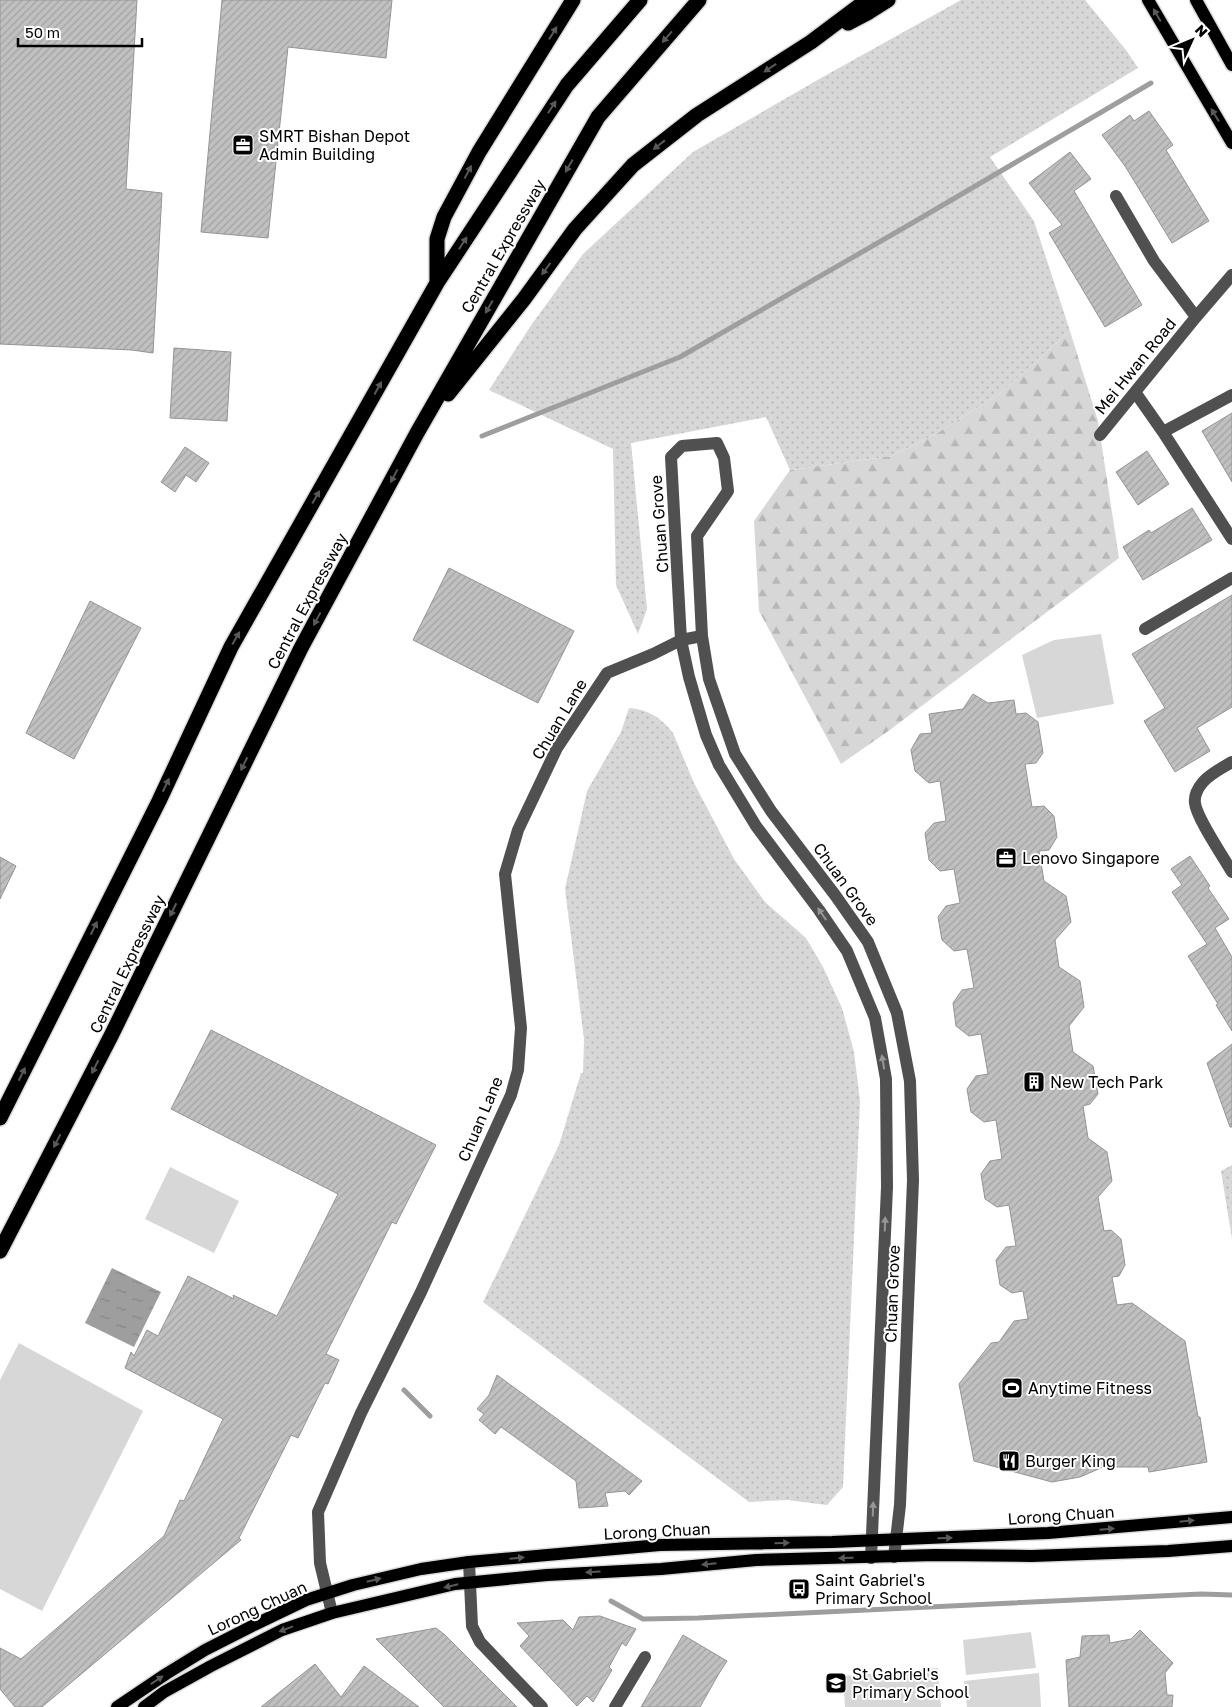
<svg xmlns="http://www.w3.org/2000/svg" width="1232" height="1707" font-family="'Golos Text',sans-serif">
<defs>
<pattern id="grass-dots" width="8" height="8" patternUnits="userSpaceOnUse" patternTransform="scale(1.25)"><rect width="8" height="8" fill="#d7d7d7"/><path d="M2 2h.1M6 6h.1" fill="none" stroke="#b7b7b7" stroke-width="1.8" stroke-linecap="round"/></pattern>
<pattern id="forest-firs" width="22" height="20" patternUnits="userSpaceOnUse" patternTransform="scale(1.25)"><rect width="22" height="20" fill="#d7d7d7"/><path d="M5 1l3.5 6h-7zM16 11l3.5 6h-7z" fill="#b7b7b7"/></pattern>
<pattern id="water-ripples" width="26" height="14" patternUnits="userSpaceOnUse" patternTransform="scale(1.25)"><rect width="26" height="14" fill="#9e9e9e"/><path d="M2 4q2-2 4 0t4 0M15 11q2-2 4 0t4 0" fill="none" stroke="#868686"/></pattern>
<pattern id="building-hatch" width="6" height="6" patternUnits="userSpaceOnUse" patternTransform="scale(1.25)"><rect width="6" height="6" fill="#c0c0c0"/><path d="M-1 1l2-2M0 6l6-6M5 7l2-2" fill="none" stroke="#a3a3a3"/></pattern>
</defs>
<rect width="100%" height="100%" fill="#fff"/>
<path fill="url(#grass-dots)" d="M961,0H1085L1126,50L1138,68L990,157L1034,221L1070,331L1002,392L936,434L892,456L790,470L766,417L631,443L647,609L638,634L616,585L613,449L489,390L532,324L583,254L693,152L821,78Z
M629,708C647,709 662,718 673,733L694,783L734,859L765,902L806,938L823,967L842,1008L854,1052L860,1101L843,1487L827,1505L787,1500L749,1502L483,1302L559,1145L581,1073H583L584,1039L565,889L587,791L621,732Z
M1232,1165V1239L1221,1171Z"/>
<path fill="url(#forest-firs)" d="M1070,331L1098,421L1119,558L887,732L841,764L759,611L754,521L790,470L892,456L936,434L1002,392Z"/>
<path fill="#d7d7d7" d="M1101,634L1114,704L1037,718L1022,655L1054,640Z
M170,1167L239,1201L214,1253L145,1219Z
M19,1343L143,1411L42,1611L0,1589V1380Z
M1031,1632L1036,1668L966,1675L963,1640Z
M938,1668L941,1707H845L843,1676Z
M1039,1673L1041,1707H967L964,1681Z"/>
<path fill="url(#water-ripples)" d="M112,1268L161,1292L134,1347L85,1323Z"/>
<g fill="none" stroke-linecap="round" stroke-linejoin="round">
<path stroke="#9e9e9e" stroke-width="5" d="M482,436L680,357L914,222L1151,83
M404,1390L430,1416
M611,1601L643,1619L698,1618L1201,1594L1232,1595"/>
</g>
<path fill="url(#building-hatch)" stroke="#949494" d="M0,0H137L126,189L162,193L153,353L132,350L0,344Z
M222,0H392L386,58L288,47L268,238L201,232Z
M1149,111L1173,145L1166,150L1209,221L1172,243L1125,166L1102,135L1130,115L1134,121Z
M1070,152L1091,179L1074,191L1142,305L1105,327L1049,233L1062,225L1029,183Z
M174,348L231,352L227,421L170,418Z
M1232,413V482L1202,431Z
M185,447L209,463L196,482L186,475L175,492L161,482Z
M1147,451L1169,484L1138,505L1116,472Z
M1192,508L1212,540L1143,580L1123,547L1149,530L1151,533Z
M449,568L574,631L538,703L413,640Z
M1232,595V707L1197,728L1210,751L1175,772L1144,721L1165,708L1132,654Z
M90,601L141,628L74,759L26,733Z
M973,694L988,703L1014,700L1016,714L1026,713L1038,722L1043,753L1036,763L1025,764L1032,807L1044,806L1054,816L1057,837L1049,850L1039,851L1044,881L1066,896L1071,922L1055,940L1059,967L1080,981L1084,1007L1069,1026L1073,1052L1093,1066L1098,1094L1090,1104L1083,1106L1088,1138L1107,1152L1112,1181L1098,1197L1104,1231L1111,1230L1121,1239L1125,1265L1119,1276L1112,1277L1117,1305L1132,1303L1185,1341L1198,1417H1200L1207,1462L1149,1472L1148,1467H1103L1080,1477L1052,1482L974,1461L959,1384L991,1343L999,1342L1014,1321L1028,1319L1023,1291L1012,1293L1000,1285L996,1260L1006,1247L1016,1246L1009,1205L997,1207L985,1199L981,1174L990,1161L1002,1159L996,1120L984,1122L971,1112L967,1089L976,1076L988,1074L981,1034L969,1036L956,1026L953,1003L962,990L974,988L967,949L954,951L942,940L938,917L946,906L960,903L954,869L940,871L929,860L925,833L934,823L946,821L940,781L929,783L915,771L911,750L920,734L932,733L929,714L963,709Z
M1190,856L1210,886L1208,888L1229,919L1215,928L1232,957V1031L1216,1005L1218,1004L1188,956L1207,944L1172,892L1182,885L1171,869Z
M0,857L16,866L0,899Z
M211,1030L436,1145L396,1224L392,1222L326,1354L339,1360L328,1384L325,1383L298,1438L291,1435L239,1538L241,1540L42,1707H15L0,1689V1648L21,1659L164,1536L180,1500L184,1501L223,1419L125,1368L131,1352L134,1356L147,1330L158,1336L188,1276L234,1299L233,1295L277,1316L338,1194L171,1109Z
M1232,1044V1127H1230L1207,1063Z
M497,1375L642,1481L629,1495L625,1491L605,1493L608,1506L579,1508L576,1481L501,1427L495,1434L479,1420L484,1414L477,1409L489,1395Z
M600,1616L636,1629L626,1646L622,1643L609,1667L612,1670L593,1702L587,1696L577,1706L520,1646L529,1636L517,1623L563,1620L573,1630L579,1617Z
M436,1628L445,1635L517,1707H444L376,1639Z
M1140,1630L1173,1663L1165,1673L1167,1695H1173L1172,1707H1069L1066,1660L1080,1657L1082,1636L1109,1635L1110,1643L1131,1639Z
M683,1635L727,1661L718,1675L700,1707H641Z
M315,1664L341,1697L364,1666L419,1707H261Z"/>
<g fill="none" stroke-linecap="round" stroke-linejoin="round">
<g stroke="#dbdbdb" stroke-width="15">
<path id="major" d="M1148,0L1232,143
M1196,0L1232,65
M117,1707L166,1674L205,1650L254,1625L306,1600L353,1585L421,1569L469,1562L660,1545L832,1542L1048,1533L1232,1517
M144,1707L164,1692L211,1666L282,1630L332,1613L455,1584L547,1575L661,1569L756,1560L935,1555L1032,1556L1168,1551L1232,1546"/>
</g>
<g stroke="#dbdbdb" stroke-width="18">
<path id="highway" d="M848,23L869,12L888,0
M437,283V239L444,217L479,152L573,0
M448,394L524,299L575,229L633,165L697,115L811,42L867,0
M0,1118L159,801L231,647L437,283L567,85L640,0
M0,1251L111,1036L301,648L417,433L598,117L699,0"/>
</g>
<path stroke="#505050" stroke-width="12" d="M1116,196L1154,261L1196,317
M1135,392L1163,432L1232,539
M1163,432L1232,395
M1100,435L1196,317L1232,275
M1145,629L1232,578
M1232,762C1222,768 1211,773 1203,782C1198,788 1194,796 1195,803C1196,817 1224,858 1232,872
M871,1558L887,1187L886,1079L875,1018L847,951L819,910L756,826L719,765L706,735L689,677L681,640L671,457L682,446L717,443L724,458L728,491L697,536L702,636L709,679L735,754L771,811L835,895L868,942L897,1013L910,1081L913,1180L900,1505L894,1557
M469,1562L472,1626L480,1642L542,1707
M332,1613L320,1563L318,1512L361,1413L421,1292L511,1095L518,1070L521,1028L505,874L518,830L557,748L607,673L653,654L681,640L702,636
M615,1707L645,1657"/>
<use href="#major" stroke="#000" stroke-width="12"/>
<use href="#highway" stroke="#000" stroke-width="15"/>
</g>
<defs><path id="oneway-solid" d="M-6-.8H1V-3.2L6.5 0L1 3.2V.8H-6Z" transform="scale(1.25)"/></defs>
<g fill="#595959">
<use href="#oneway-solid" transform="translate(1157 15) rotate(-120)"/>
<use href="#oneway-solid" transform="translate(553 33) rotate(-58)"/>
<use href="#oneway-solid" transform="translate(667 37) rotate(131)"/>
<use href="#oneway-solid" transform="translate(770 68) rotate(147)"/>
<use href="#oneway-solid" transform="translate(552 107) rotate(-57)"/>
<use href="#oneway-solid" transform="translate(1215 115) rotate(-122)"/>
<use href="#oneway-solid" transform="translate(659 145) rotate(142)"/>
<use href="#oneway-solid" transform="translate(569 166) rotate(120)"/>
<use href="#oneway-solid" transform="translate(468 172) rotate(-62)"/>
<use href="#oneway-solid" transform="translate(463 243) rotate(-57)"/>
<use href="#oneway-solid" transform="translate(546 269) rotate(126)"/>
<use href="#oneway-solid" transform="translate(489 307) rotate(120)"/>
<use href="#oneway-solid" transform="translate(378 388) rotate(-61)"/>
<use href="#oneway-solid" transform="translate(394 476) rotate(118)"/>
<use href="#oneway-solid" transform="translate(316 497) rotate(-60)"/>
<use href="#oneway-solid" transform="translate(317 619) rotate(118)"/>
<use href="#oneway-solid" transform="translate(236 638) rotate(-60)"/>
<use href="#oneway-solid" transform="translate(244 764) rotate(116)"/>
<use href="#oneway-solid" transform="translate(166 785) rotate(-64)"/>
<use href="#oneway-solid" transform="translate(173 910) rotate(116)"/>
<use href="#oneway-solid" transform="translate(94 928) rotate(-64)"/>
<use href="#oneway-solid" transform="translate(95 1067) rotate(117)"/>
<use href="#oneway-solid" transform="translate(22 1074) rotate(-64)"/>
<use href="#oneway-solid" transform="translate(57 1141) rotate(117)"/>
<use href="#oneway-solid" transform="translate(1187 1521) rotate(-6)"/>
<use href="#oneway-solid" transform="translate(1107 1529) rotate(-5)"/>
<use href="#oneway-solid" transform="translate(945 1538) rotate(-2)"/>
<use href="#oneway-solid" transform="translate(782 1543) rotate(-1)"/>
<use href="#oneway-solid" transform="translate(517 1558) rotate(-5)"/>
<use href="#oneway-solid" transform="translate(846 1558) rotate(179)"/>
<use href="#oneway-solid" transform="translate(709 1564) rotate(174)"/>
<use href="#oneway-solid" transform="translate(593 1572) rotate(176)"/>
<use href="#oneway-solid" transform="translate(374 1580) rotate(-14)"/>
<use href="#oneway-solid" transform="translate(451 1586) rotate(167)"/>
<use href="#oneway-solid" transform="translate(286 1629) rotate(159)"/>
<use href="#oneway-solid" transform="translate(157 1680) rotate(-34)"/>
</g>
<g fill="#969696">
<use href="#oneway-solid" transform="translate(822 914) rotate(-125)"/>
<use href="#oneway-solid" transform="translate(883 1062) rotate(-100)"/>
<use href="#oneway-solid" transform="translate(885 1224) rotate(-88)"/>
<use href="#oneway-solid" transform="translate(873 1509) rotate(-88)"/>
</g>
<defs>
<g id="office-square" transform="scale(1.125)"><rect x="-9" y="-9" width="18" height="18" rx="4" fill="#000" stroke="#fff"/><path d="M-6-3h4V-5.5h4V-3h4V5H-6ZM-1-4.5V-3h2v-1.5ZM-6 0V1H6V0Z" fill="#fff"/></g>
<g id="building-square" transform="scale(1.125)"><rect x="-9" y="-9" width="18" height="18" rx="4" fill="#000" stroke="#fff"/><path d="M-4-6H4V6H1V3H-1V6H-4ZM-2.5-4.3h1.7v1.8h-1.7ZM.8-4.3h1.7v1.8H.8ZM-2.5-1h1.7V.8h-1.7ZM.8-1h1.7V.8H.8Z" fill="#fff"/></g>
<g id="stadium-square" transform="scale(1.125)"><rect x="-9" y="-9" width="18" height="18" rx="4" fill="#000" stroke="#fff"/><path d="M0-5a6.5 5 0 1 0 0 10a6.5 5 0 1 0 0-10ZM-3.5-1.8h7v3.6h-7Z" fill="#fff"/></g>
<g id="restaurant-square" transform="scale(1.125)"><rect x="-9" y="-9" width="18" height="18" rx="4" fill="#000" stroke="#fff"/><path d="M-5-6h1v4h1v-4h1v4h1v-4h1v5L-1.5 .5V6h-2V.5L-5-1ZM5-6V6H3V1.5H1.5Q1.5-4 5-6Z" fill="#fff"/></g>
<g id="bus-square" transform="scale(1.125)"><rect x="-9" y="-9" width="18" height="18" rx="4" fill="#000" stroke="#fff"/><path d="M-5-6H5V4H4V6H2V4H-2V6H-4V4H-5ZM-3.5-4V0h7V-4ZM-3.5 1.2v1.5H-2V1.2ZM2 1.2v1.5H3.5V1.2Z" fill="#fff"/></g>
<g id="school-square" transform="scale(1.125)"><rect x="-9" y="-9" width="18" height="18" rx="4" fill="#000" stroke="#fff"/><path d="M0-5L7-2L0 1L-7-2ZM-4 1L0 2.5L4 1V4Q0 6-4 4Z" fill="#fff"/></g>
</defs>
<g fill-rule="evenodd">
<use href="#office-square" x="243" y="145"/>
<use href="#office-square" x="1006" y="858"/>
<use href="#building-square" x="1034" y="1082"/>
<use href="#stadium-square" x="1012" y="1388"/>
<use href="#restaurant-square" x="1009" y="1461"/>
<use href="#bus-square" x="799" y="1589"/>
<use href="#school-square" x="836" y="1683"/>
</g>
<g text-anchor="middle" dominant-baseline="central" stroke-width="4" stroke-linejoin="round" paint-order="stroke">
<g font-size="16" fill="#000" stroke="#fff" text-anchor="start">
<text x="259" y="136">SMRT Bishan Depot<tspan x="259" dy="18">Admin Building</tspan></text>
<text x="1022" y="858">Lenovo Singapore</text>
<text x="1050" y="1082">New Tech Park</text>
<text x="1028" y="1388">Anytime Fitness</text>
<text x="1025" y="1461">Burger King</text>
<text x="815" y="1580">Saint Gabriel's<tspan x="815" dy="18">Primary School</tspan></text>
<text x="852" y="1674">St Gabriel's<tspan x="852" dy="18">Primary School</tspan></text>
</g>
<g font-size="16" fill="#000" stroke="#fff">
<text transform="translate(503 246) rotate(-60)">Central Expressway</text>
<text transform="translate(1135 366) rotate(-51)">Mei Hwan Road</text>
<text transform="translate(659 524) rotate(-94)">Chuan Grove</text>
<text transform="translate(307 601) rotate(-62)">Central Expressway</text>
<text transform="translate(559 719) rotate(-59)">Chuan Lane</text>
<text transform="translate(846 884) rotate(54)">Chuan Grove</text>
<text transform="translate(127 964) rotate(-64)">Central Expressway</text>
<text transform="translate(480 1119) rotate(-67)">Chuan Lane</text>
<text transform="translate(892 1294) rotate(-88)">Chuan Grove</text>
<text transform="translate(1061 1515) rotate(-4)">Lorong Chuan</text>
<text transform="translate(657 1531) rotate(-3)">Lorong Chuan</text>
<text transform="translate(257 1608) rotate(-25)">Lorong Chuan</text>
</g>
</g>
<g transform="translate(1192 40) rotate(46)" stroke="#ffffff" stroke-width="4" paint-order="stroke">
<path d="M0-4L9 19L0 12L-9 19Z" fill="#000000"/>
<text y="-8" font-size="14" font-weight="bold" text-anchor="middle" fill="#000000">N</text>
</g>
<path d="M18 38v8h124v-8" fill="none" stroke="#000000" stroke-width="2.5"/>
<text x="25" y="38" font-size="15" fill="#000000" stroke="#ffffff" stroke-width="4" paint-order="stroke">50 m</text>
</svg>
